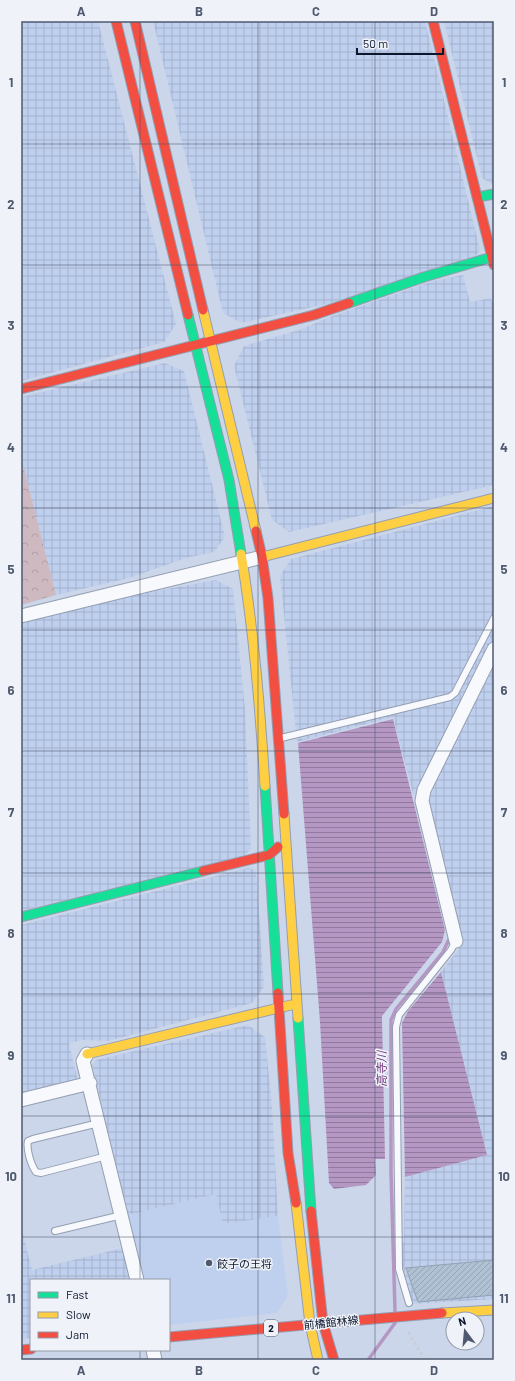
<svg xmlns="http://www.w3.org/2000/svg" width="515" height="1381" font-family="Barlow,'Noto Sans JP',sans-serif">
<defs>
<pattern id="industrial-grid" width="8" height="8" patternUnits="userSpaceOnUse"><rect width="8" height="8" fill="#bfcfee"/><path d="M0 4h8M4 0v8" fill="none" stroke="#a3b1cc"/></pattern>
<pattern id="park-crowns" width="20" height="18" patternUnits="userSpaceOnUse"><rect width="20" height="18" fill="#cfb9c1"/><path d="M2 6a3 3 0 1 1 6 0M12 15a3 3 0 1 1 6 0" fill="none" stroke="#b19ea6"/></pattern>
<pattern id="water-rules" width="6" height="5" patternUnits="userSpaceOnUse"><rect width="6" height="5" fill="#b597c3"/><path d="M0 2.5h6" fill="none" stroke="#927a9f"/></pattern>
<pattern id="building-hatch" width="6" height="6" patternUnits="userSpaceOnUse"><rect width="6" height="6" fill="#b0c1d3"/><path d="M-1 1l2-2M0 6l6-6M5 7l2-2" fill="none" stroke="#96a5b5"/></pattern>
</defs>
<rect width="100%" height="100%" fill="#ccd6ea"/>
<path fill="#bfcfee" d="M216,1194L223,1224L278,1216L288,1296L277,1313L169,1325V1280H143L128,1215Z"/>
<path fill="url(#industrial-grid)" d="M21,21H98L176,324L164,342L21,381Z
M153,21H425L480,250L475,257L331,303L241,323L223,313Z
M444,21H494V185L482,178Z
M463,275L470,302L491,298L494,308V485L289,532L272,520L234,366L244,346L299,330L332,316L433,281Z
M165,363L184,371L225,537L214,552L186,558L129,578L56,595L21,457V397Z
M494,506V1299L414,1304L409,1295L402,1261L401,1242H404L405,1177L487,1155L441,972L463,943L420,793L413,794L393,717L297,742L280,576L291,559Z
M216,580L233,589L245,709L251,849L243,857L21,911V622L133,595Z
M248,868L256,870L264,987L252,1003L108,1041L83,1040L69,1043L78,1081L21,1095V925Z
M248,1025L265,1037L272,1106L278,1216L223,1224L216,1194L128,1215L92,1065L96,1060Z
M21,1227L32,1270L123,1248L131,1280H31V1338L21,1339Z"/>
<path fill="url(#park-crowns)" d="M21,457L56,595L21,605Z"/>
<path fill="url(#water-rules)" d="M393,719L445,930L442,942L382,1016L385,1159H375L376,1175L366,1185L334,1189L329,1183L320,1022L298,743Z
M441,972L487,1155L405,1177L402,1023L408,1011Z"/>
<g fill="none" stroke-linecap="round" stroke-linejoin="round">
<path stroke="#b597c3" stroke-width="3.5" d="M395,1311L391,1172V1020L396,1009L443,952L450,937
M368,1360L395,1323"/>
</g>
<path fill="url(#building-hatch)" stroke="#91a1b2" d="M494,1260V1295L418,1302L406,1268Z"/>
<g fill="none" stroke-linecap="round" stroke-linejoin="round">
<g stroke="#949eb2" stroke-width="8">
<path id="lane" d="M281,738L450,697L455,693L494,618
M99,1123L33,1139L28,1141C26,1149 31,1165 36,1172L41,1173L107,1156
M55,1231L122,1215
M409,1303L399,1269L396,1027L399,1015L451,950L456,941"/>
</g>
<g stroke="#949eb2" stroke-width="15">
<path id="street" d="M21,616L262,557
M456,941L422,801L424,790L494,649
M87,1054L83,1061L137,1280
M21,1100L90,1083
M153,1350L155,1360"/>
</g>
<g stroke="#949eb2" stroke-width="11">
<path id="fast" d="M478,197L494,194
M349,303L424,277L492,257
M188,315L229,480L241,554
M265,786L278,993
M21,917L203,871
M298,1018L311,1211"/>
</g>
<g stroke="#949eb2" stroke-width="11">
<path id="slow" d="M203,310L256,531
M241,554C254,631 260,709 265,786
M262,557L494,498
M284,814L298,1018
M87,1054L291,1005
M296,1203L310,1324L318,1360
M442,1313L494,1310"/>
</g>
<g stroke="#949eb2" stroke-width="11">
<path id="jam" d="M116,21L188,315
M135,21L203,310
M433,21L494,265
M21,389L314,315L349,303
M256,531L262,557L268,598L284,814
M203,871L269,855L278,847
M278,993L288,1153L296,1203
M311,1211L323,1323L334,1360
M169,1337L442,1313
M21,1350L31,1349"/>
</g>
<path stroke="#c8cbd0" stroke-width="2" stroke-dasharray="3 3" stroke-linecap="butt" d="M408,1332L425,1360"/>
<use href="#lane" stroke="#f7f9fc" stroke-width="6"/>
<use href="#street" stroke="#f7f9fc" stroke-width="13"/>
<use href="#fast" stroke="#16e098" stroke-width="9"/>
<use href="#slow" stroke="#ffcf43" stroke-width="9"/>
<use href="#jam" stroke="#f24e42" stroke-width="9"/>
</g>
<path fill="none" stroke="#4f5a6f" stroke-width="1" stroke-opacity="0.55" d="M140,21V1280M258,21V1360M375,21V1360M21,144H494M21,265H494M21,387H494M21,508H494M21,630H494M21,751H494M21,873H494M21,994H494M21,1116H494M21,1237H494M140,1350V1360"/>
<circle fill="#4f5a6f" stroke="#eff3f9" stroke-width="1.5" cx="209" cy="1263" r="4"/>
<g text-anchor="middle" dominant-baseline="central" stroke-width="3" stroke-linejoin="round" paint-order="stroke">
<rect fill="#eff3f9" stroke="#50596a" stroke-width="1" x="264" y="1320" width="14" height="16" rx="3"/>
<g font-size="10" font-weight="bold" fill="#0c172d">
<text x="271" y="1328">2</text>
</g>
<g font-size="11" fill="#0c172d" stroke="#eff3f9" text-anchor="start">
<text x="217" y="1263">餃子の王将</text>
</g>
<g font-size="11" fill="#0c172d" stroke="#eff3f9">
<text transform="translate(331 1322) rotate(-6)">前橋館林線</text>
</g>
<g font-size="12" font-style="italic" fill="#773c80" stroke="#eff3f9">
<text transform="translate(381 1069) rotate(-90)">高寺川</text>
</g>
</g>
<rect width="515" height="1381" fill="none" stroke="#eff3f9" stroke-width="44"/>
<rect x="30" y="1279" width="140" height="72" fill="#eff3f9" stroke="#949ba7"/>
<rect x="38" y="1292" width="20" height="6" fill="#16e098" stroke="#949ba7"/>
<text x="66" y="1299" font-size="12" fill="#0c172d">Fast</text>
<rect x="38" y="1312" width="20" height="6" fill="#ffcf43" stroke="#949ba7"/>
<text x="66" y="1319" font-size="12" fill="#0c172d">Slow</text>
<rect x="38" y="1332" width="20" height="6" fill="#f24e42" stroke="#949ba7"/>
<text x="66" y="1339" font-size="12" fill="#0c172d">Jam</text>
<g transform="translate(465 1331) rotate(344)"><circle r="19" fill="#eff3f9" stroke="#949ba7"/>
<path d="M0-3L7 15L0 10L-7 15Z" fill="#4f5a6f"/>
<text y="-6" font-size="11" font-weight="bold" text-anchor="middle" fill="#0c172d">N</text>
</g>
<path d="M357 48v6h86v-6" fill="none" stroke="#0c172d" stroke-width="2"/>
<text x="363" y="48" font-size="12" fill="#0c172d" stroke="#eff3f9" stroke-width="3" paint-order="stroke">50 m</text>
<rect x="22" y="22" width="471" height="1337" fill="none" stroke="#4f5a6f" stroke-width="1.5"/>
<g font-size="13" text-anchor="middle" font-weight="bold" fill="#4f5a6f">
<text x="81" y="16">A</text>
<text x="199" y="16">B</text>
<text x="316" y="16">C</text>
<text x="434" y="16">D</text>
<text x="11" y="87">1</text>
<text x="504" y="87">1</text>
<text x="11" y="209">2</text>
<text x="504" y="209">2</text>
<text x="11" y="330">3</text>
<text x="504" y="330">3</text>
<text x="11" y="452">4</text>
<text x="504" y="452">4</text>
<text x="11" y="574">5</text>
<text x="504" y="574">5</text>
<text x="11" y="695">6</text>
<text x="504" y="695">6</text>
<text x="11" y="817">7</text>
<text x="504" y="817">7</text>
<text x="11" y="938">8</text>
<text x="504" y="938">8</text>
<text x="11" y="1060">9</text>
<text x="504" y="1060">9</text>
<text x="11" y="1181">10</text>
<text x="504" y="1181">10</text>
<text x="11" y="1303">11</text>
<text x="504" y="1303">11</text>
<text x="81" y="1375">A</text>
<text x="199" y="1375">B</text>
<text x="316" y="1375">C</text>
<text x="434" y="1375">D</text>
</g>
</svg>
